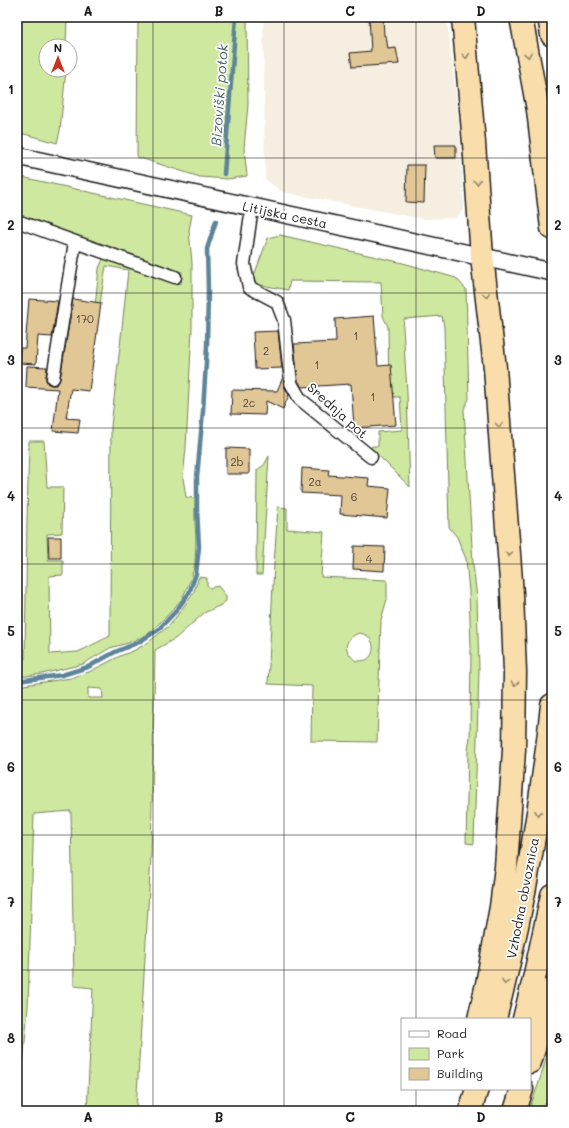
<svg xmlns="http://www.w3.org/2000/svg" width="569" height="1128" font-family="Mali,sans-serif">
<rect width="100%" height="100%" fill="#fff"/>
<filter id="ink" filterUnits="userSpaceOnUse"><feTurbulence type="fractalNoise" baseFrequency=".025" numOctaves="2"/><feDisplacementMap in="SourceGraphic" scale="8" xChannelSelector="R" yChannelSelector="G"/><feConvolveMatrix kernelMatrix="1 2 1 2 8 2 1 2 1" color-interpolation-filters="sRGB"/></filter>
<g filter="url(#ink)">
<path fill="#f6eee0" d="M263,17H447L459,125L464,209L456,218L423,219L282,192L265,179Z"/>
<path fill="#cfe89f" stroke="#76825e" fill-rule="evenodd" d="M17,17H67L66,46H46V70H66L60,131L57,143L17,132Z
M138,17H247L248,105L244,148L247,176L228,179L200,177L137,157Z
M17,176L192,215L189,230L192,263V328L186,448L183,478L186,497L195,498V523L196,538L195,564L191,579L182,599L166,617L147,635L128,643L110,648L83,664L42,674L17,677V660L25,659L27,520L29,441H44L47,487H63L62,533L47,534L48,560H63V575L49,576L50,654L78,652L110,636L111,426L122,328L128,270L106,266L96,328L94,316L99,268L104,257L181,284L182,272L17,214Z
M280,235L403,263L456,278L466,289L469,399L464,409L473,564L477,598L479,670L474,844L466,843L468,751L470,736L471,647L469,592L466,559L457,537L449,527L444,327L442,316L404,319L403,327L407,392L410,487L380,457L370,449L372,446H378V432L402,430L400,397H389L388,327L383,316L381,282L290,281L288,290L256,284L253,278L268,238Z
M269,456L262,575H256L257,470L264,465Z
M278,507L287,508V529L324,532L321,577L387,580V599L381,620L377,742L311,741L312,686L268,684L274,564ZM359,633C362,634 364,634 366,635C375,640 376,655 366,660C363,661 359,661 356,661C343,651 343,639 359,633Z
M199,577L207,578V585L210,588L218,586L226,596V601L221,605L204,613L176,638L155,650L151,856L136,1111H87L93,988L74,986L71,811L34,814L28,1007L19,1111H17V686L71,678L89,672L120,656L133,651L146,644L170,625L193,594ZM88,688L102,689L103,698H88Z
M552,1036V1099L540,1106L538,1111H529L541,1076Z"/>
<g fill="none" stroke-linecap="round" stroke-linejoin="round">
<path stroke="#5d8498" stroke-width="4.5" d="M224,174L236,17
M17,681L62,675L88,667L115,652L137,643L158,630L176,611L189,593L196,574L199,547L197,509V477L203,411L207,346L208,290L207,249L216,221"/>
</g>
<path fill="#e1c696" stroke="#1c1c1c" d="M369,17H383L384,36H386L388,49L396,48L399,64L352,67L350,53L371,51Z
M434,145H456V158H435Z
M407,165H425L424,203L406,202Z
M29,299L58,301L52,337L38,336L36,364L19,363L20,348H25Z
M73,299L101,303L89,391L71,389L66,418L80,419L78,433L53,431L58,389L26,387L27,366L47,367L46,377V380L48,384L52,385H56L59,382L60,379Z
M374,316L378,366L391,365L396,425L354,428L351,384L302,387L298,381L294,344L336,342L335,319Z
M278,331L282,368L255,369L253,332Z
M283,377L284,386L289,395L283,409L266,401L265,415L231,414L232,390L277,391Z
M226,448L249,449V474H226Z
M302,468L329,470L328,475L369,478L368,486L390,488L387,518L340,514L341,495L301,493Z
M48,537H61V558H49Z
M354,546L385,547L384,571L353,569Z"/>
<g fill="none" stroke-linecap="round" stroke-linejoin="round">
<g stroke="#1c1c1c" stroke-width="15">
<path id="street" d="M252,207L244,264L249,287L277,302L284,320L291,383L300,399L371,457
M17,221L75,242L175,277
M53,378L75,242"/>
</g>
<g stroke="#1c1c1c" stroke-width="20">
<path id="secondary" d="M17,156L552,272"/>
</g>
<g stroke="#1c1c1c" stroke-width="25">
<path id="highway" d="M463,17L474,143L482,257L495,368L512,594L515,672L514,750L506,867L501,907L487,984L479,1019
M521,17L538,110L552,228
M549,17L552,35
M495,1019C522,916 541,811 552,705
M524,1019L534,979L552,895
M530,1062L552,990
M470,1111L477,1089
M515,1111L522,1089"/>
</g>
<use href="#street" stroke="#fff" stroke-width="12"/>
<use href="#secondary" stroke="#fff" stroke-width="17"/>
<use href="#highway" stroke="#f9deab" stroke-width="22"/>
</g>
<defs><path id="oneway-chevron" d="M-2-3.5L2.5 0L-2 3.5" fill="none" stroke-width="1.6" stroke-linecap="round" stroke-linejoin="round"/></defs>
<g stroke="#96876b">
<use href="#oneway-chevron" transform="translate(528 55) rotate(80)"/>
<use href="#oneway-chevron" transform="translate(466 56) rotate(85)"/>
<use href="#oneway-chevron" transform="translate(477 182) rotate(86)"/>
<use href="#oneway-chevron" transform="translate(486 295) rotate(84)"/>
<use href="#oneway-chevron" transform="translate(499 425) rotate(85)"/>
<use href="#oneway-chevron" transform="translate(509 554) rotate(86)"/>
<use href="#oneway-chevron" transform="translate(515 684) rotate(91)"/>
<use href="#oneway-chevron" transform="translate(538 813) rotate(99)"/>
<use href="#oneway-chevron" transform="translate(505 982) rotate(102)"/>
</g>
</g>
<path fill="none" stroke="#1c1c1c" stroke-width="1" stroke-opacity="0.55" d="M153,17V1111M284,17V1111M416,17V1019M17,158H552M17,293H552M17,428H552M17,564H552M17,700H552M17,835H552M17,970H552M416,1089V1111"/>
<g text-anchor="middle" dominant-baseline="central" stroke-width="3.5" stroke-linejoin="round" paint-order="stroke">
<g font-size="11" fill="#4d463a">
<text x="85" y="318">170</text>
<text x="356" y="335">1</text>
<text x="266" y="350">2</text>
<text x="317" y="364">1</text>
<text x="373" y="396">1</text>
<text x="249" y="402">2c</text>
<text x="237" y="461">2b</text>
<text x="315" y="481">2a</text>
<text x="354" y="496">6</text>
<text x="369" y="558">4</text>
</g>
<g font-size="13" fill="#1c1c1c" stroke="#fff">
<text transform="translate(285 214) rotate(12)">Litijska cesta</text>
<text transform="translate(338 410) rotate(42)">Srednja pot</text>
<text transform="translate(522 898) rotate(-79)">Vzhodna obvoznica</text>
</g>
<g font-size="14" font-style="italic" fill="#48616e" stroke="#fff">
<text transform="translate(219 95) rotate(-86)">Bizoviški potok</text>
</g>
</g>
<rect width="569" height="1128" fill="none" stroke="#fff" stroke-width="44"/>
<rect x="401" y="1018" width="130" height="72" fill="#ffffff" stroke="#a4a4a4"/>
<rect x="409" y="1031" width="20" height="6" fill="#ffffff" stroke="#a4a4a4"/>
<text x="437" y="1038" font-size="12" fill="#1c1c1c">Road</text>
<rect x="409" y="1048" width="20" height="12" fill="#cfe89f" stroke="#a4a4a4"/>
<text x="437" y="1058" font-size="12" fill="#1c1c1c">Park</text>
<rect x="409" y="1068" width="20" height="12" fill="#e1c696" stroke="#a4a4a4"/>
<text x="437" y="1078" font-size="12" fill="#1c1c1c">Building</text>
<g transform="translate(58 58)"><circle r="19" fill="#ffffff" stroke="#a4a4a4"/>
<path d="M0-3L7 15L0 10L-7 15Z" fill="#c8321e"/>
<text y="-6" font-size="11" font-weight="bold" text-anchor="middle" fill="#1c1c1c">N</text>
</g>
<rect x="22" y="22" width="525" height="1084" fill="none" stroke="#1c1c1c" stroke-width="1.5"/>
<g font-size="13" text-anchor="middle" font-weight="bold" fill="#1c1c1c">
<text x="88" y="16">A</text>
<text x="219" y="16">B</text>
<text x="350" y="16">C</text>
<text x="481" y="16">D</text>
<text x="11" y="94">1</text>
<text x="558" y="94">1</text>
<text x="11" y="230">2</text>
<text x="558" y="230">2</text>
<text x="11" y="365">3</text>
<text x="558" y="365">3</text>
<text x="11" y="501">4</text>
<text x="558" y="501">4</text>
<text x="11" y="636">5</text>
<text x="558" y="636">5</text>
<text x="11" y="772">6</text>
<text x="558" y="772">6</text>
<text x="11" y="907">7</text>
<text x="558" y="907">7</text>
<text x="11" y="1043">8</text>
<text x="558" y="1043">8</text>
<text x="88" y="1122">A</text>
<text x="219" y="1122">B</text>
<text x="350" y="1122">C</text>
<text x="481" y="1122">D</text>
</g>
</svg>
